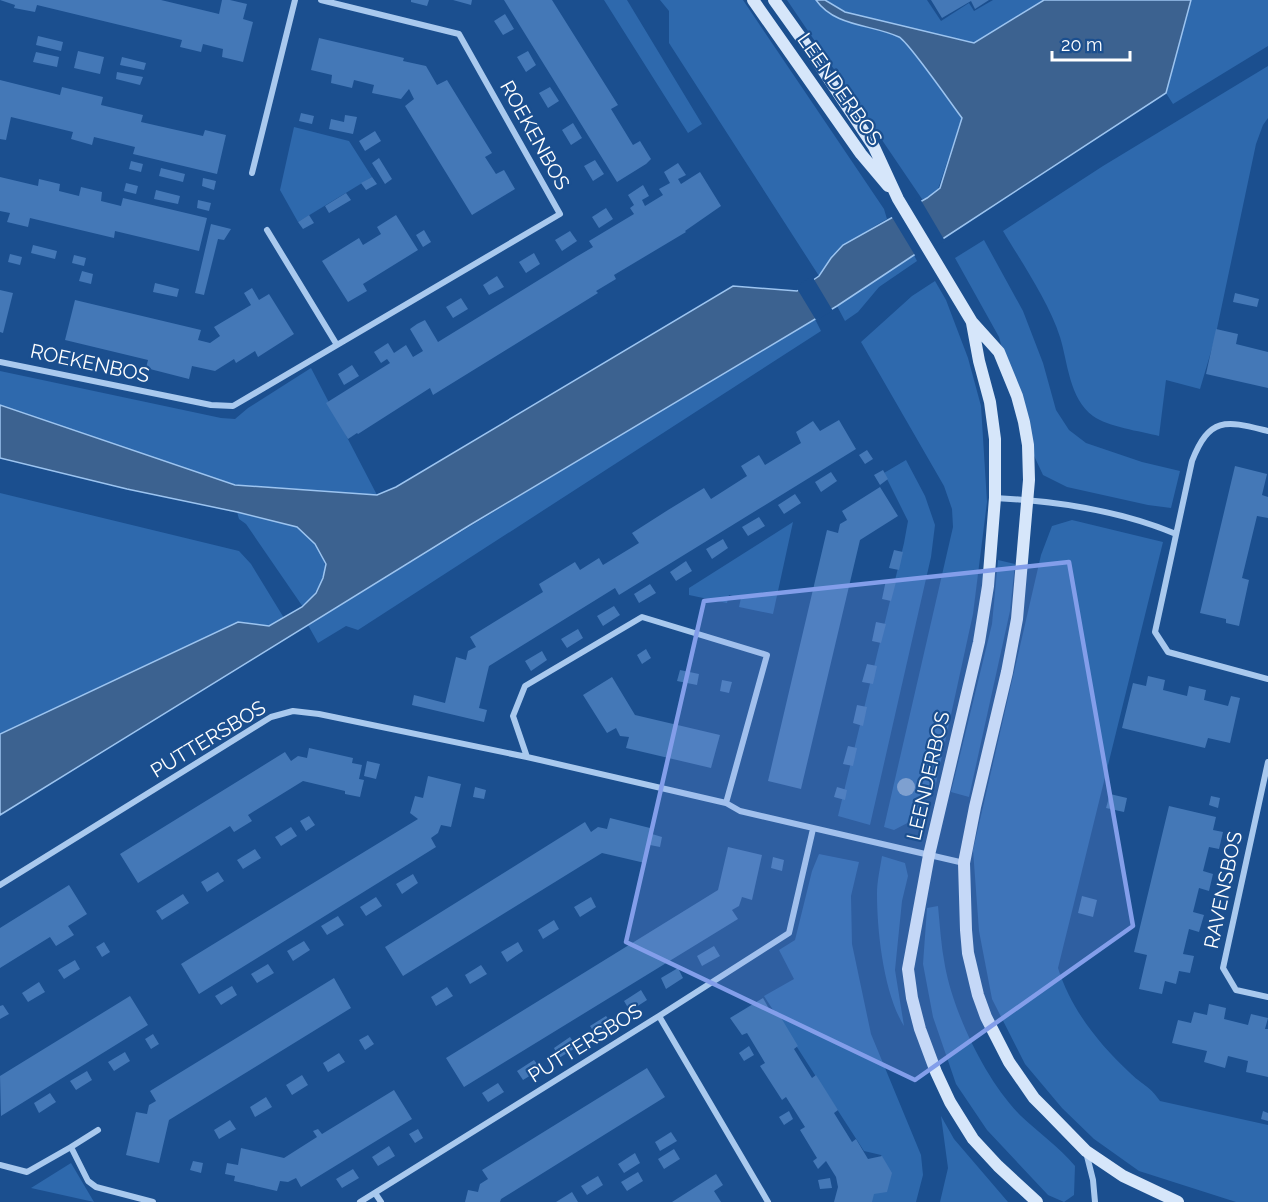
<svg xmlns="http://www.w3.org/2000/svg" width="1268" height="1202" font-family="Raleway,sans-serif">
<rect width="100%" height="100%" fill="#1b4f8f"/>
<path fill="#2e69ad" d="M604,0H627L702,124L688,133Z
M660,0H743L884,209L887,219C860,234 836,250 819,276L669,43V11Z
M787,0H816C835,27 871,24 899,37C908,41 952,105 962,118L938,189L927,198L922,199Z
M825,0H927L941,21L969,3L974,11L993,0H1044L974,43L845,12Z
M1191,0H1268V46L1173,104L1166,93Z
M1268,66V118L1263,125L1256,144L1215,338L1200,389L1166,380L1159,436C1140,431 1108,427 1093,416C1069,398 1068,363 1060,337C1049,302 1022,263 1003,231L1103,166Z
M294,127L349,141L372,177L298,222L280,190Z
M984,240L1023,311L1043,363L1056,410L1069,430L1086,443L1142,462L1180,471L1171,508L1148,505L1067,487L1043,475L1029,445L999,337L955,258Z
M914,255L917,261L879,287L858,312L845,321L837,306Z
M935,281L946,300L968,358L981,406L987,502L973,614L935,788H925L917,818L894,830L884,827L953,527L952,509L944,486L861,342L912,296Z
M814,317L821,331L358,630L346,626L318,643L308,625Z
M311,368L377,495L235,485L0,405V371L221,418L235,419L248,408Z
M906,460L925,496L935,525L931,557L870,825L838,816L904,543L908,521L884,473Z
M0,493L239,551L251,564L284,618L269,626L238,622L0,734Z
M237,512C255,517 279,520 296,527C301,529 306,535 310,539C337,564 323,585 303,607L246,524L239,519Z
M1072,520L1163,542L1058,968C1071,1009 1098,1043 1129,1072C1142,1085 1149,1085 1160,1101L1268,1125V1202H1236L1139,1171L1094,1139L1062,1108L1025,1064L992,999L979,931L973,850L1041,555L1052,526Z
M793,522L773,614L739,607L741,598L729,595L727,603L689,595V588Z
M998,560L1015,564L1010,611L969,797L951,792L992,624Z
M819,854L859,862L851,896L852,944L871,1034L921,1155L923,1175L916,1202H869L871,1191L890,1172L881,1155L864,1151L764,996L794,979L779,950L795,940L812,871Z
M882,856L905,863L908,876L902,901L895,970L904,1026C884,994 877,932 877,894C877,881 880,869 882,856Z
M938,906C940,926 941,946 945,966C954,1014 986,1081 1021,1116C1039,1133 1059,1147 1075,1166L1074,1195L1064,1202L1048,1195L987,1130L956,1084L933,1017L923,964L927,908Z
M941,1116L954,1139L1008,1202H940L948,1168Z
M71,1163L94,1202L31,1188Z"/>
<path fill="#3c6290" stroke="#9cc4f0" stroke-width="1.5" d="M816,0H825L845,12L974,43L1044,0H1191L1166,93L944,238L914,255L837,306L470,525L0,815V734L238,622L269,626L302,607L316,593L323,578L326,564L315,544L297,527L237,512L127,489L0,458V405L235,485L377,495L396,487L733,286L797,291L819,276L831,258L843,245L927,198L940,188L962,118C952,105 908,41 899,37C871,24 835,27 816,0Z"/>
<path fill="#1b4f8f" d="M919,197L945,241L916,257L890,214Z
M812,276L833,311L816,320L796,287Z"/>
<path fill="#4478b7" d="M0,0H161L219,14L222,0H230L247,4L243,19L253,22L243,62L222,57L223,49L203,44L201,52L180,47L182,40L37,5L35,12L14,8L15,5Z
M411,0H429L427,6L411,2Z
M453,0H472L471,5Z
M504,0H552L618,105L611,109L633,145L640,141L651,159L646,164L617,182Z
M931,0H989L975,9L971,1L942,18Z
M505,14L514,29L503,35L494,21Z
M38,36L63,42L61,51L36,45Z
M319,38L404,58L403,61L426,66L437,85L447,80L492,153L485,157L496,174L504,170L515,189L472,215L405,106L414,99L409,89L401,99L372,93L374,85L354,80L352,88L331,83L332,75L311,70Z
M78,51L104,57L100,74L74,68Z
M528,51L536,65L526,72L517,57Z
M36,52L59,57L57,67L33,62Z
M122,57L146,63L144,70L120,65Z
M117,72L143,77L140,85L116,79Z
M0,80L60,95L62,87L103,97L101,105L143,115L141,122L203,136L205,130L226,135L217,174L133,154L135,147L94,137L92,145L71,139L73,132L11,117L6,140L0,139Z
M550,87L559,101L548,108L539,93Z
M301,113L314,116L312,124L299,121Z
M345,115L357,117L353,134L329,129L331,119L344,122Z
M573,123L582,138L571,145L562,130Z
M375,131L381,141L365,151L359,141Z
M379,158L392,179L385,184L372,163Z
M595,160L604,174L593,181L584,166Z
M131,161L143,164L141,172L129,169Z
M678,163L686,175L678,179L681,184L700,172L721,206L685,231L686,232L614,275L616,279L596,291L598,293L433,395L430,388L358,434L357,433L348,439L326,403L390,363L387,359L381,363L374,352L388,343L394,353L406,345L413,357L423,351L410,329L417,324L425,320L438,342L576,257L593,247L589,241L634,214L630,208L634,205L628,195L643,185L649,196L642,200L645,206L663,195L659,189L670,183L664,172Z
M161,168L185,174L183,182L159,176Z
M0,177L38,186L39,179L60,184L59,191L79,196L81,187L102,192L101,201L121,206L123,198L207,218L199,251L115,231L114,238L30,218L28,227L7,222L10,213L0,211Z
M372,177L377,184L366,190L361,183Z
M203,178L216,181L214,190L202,186Z
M126,183L138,186L136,194L124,191Z
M156,190L180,196L178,204L154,199Z
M346,193L351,200L329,213L325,206Z
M198,200L211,203L209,211L197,208Z
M606,208L613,219L599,228L592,217Z
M309,215L314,223L303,229L298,222Z
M396,215L418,250L363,284L367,291L348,302L322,261L359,238L363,245L381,234L377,227Z
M211,224L231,229L224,240L218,239L204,295L195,293Z
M424,230L431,242L423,247L416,235Z
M570,231L577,241L562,251L555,240Z
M33,245L57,251L55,259L31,253Z
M534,253L540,264L526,273L519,262Z
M10,254L22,257L20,265L8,262Z
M74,255L86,258L84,266L72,263Z
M82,271L93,274L91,284L79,281Z
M497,276L504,287L489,295L483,285Z
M155,283L179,289L177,297L153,292Z
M252,288L259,300L269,294L294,334L258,357L255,351L236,363L234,359L215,371L192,366L189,379L146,368L148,360L65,340L75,300L201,330L198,340L210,343L220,336L214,327L251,305L244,293Z
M0,290L13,293L3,333L0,332Z
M1235,293L1259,299L1257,307L1233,302Z
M461,298L468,309L453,318L446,307Z
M1216,329L1238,334L1236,344L1268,352V388L1206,374Z
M352,365L359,376L344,385L338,374Z
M839,420L856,449L619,595L615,588L489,666L479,708L487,710L484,722L412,705L414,695L445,703L456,657L466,660L468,651L476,647L470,637L543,592L539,584L575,562L580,570L599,558L603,565L639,543L632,533L668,510L704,488L711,499L747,476L741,466L759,455L765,465L801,443L796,432L813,421L820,431Z
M867,450L873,459L865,464L859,455Z
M1235,466L1267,474L1262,495L1268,497V518L1257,516L1242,578L1249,580L1239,626L1226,623V619L1200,613Z
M883,470L888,479L880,485L874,475Z
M831,472L837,481L821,492L815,482Z
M880,487L898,516L860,540L801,789L768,781L827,530L838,533L840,524L847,520L842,511Z
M795,494L801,503L784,514L778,505Z
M759,517L765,526L748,536L742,527Z
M723,539L728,548L712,559L706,549Z
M894,550L903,552L899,570L889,568Z
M686,561L692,571L676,581L670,572Z
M886,580L896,582L891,601L882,599Z
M650,584L656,593L639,603L634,594Z
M614,606L620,615L603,626L597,616Z
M876,622L886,624L881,643L872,641Z
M578,629L583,638L567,648L561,639Z
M646,649L651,658L642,664L637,655Z
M542,651L547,660L531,671L525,661Z
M867,664L877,666L873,684L862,682Z
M680,670L699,674L697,685L677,681Z
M1148,676L1165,680L1163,690L1187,696L1189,686L1206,690L1204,700L1228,706L1231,696L1240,698L1230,743L1208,738L1205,748L1122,728L1133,683L1146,686Z
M612,677L635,715L720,735L711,768L626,748L629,737L620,736L616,728L607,733L583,695Z
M722,680L732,682L729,693L720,691Z
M857,705L867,707L863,726L853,723Z
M848,746L857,748L853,766L843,764Z
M309,748L353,758L352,763L362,765L359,779L364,780L360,797L345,794V791L303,781L248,815L252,821L234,832L230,826L138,883L120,854L285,752L291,761L298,756L307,758Z
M367,761L380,764L376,779L364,776Z
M428,776L461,784L451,827L441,825L438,833L431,838L436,847L199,994L181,964L418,819L410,813L415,796L423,798Z
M475,787L486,790L484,799L473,797Z
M837,787L847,790L845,800L834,797Z
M1110,794L1127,798L1124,812L1106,808Z
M1211,796L1220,798L1218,808L1209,805Z
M1169,806L1216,817L1213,830L1223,832L1219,849L1209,847L1203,871L1213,874L1209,891L1199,888L1193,912L1204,915L1199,932L1189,929L1183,954L1194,956L1190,973L1179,971L1176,984L1165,981L1162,994L1139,989L1147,955L1134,952Z
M309,816L315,825L306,831L300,821Z
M610,818L654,829L652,834L662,837L660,847L650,845L645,863L602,853L403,976L385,947L585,822L591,832L598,827L607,829Z
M291,827L297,836L281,846L275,837Z
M728,847L762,855L752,900L742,897L739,906L732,910L738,919L464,1087L446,1058L718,890Z
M255,849L261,858L243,869L237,860Z
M773,857L784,860L782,871L771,868Z
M218,872L224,881L207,892L201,882Z
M413,874L418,883L402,894L396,884Z
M69,885L87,914L68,926L74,935L56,946L50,937L0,968V928Z
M183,894L189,903L162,920L156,911Z
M1082,896L1097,900L1093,917L1078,913Z
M376,897L382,906L366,916L360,907Z
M591,897L596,907L580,917L574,907Z
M338,916L344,925L327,935L321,926Z
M554,920L559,929L543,939L538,930Z
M304,941L310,950L293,961L287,951Z
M104,942L110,952L102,957L96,947Z
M518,942L523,951L507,962L501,952Z
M714,946L720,956L702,966L697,956Z
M75,960L80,969L64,979L58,970Z
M268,964L274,973L257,983L251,974Z
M481,965L487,974L470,984L465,975Z
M678,968L683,978L666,989L661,978Z
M334,978L351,1008L169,1120L159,1163L126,1155L136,1112L147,1114L149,1105L156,1101L150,1091Z
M39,982L45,992L28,1002L22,993Z
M232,986L237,995L221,1005L215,996Z
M447,987L453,996L436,1006L431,997Z
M641,990L647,1000L630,1011L624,1001Z
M130,996L148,1025L1,1116L0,1076Z
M763,998L772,1014L777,1011L798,1046L794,1049L812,1078L816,1075L838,1110L834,1113L852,1142L856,1139L868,1159L882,1156L892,1173L887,1192L874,1194L872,1202H834L838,1187L836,1177L826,1161L818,1169L813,1161L817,1158L800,1130L805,1127L786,1097L782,1100L760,1066L765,1063L747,1033L742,1035L730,1018Z
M1209,1004L1226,1008L1224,1019L1248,1025L1251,1014L1268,1018L1265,1029H1268V1077L1246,1072L1248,1061L1228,1056L1225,1068L1204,1062L1207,1051L1172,1043L1178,1020L1191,1023L1194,1012L1207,1015Z
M3,1005L9,1014L0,1019V1006Z
M606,1016L613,1025L596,1035L590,1026Z
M153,1034L159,1044L151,1049L145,1039Z
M368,1035L374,1044L365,1050L359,1040Z
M570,1037L577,1047L559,1058L554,1048Z
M749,1046L754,1055L744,1061L739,1053Z
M125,1052L130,1061L114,1071L108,1062Z
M339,1053L345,1062L328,1072L323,1063Z
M534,1060L541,1069L523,1080L517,1071Z
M647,1068L665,1097L501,1199L500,1202H465L468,1190L478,1192L480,1184L488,1179L482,1170Z
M87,1071L92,1080L76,1090L70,1081Z
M302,1075L308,1085L292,1095L286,1085Z
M498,1083L504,1092L488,1102L482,1093Z
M394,1090L412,1119L301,1187L296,1178L288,1182L280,1181L277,1191L234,1181L235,1176L225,1174L227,1163L238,1165L241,1148L284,1158L317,1137L313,1131L318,1129L322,1134Z
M50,1093L56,1102L39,1113L34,1103Z
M266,1097L272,1107L255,1117L250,1107Z
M789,1111L793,1119L784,1125L779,1117Z
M1263,1111L1268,1113V1121L1261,1119Z
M230,1120L236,1129L219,1139L214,1130Z
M418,1129L423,1138L415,1143L409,1134Z
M671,1132L677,1141L660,1151L655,1142Z
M389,1146L395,1156L378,1166L372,1157Z
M674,1149L680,1159L664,1169L658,1159Z
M635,1153L640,1163L624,1173L618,1164Z
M193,1161L203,1163L201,1173L190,1170Z
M353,1169L359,1178L342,1188L336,1179Z
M638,1172L643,1181L627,1191L621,1182Z
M716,1174L723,1185L714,1191L721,1202H672Z
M598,1176L603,1185L587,1195L581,1186Z
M830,1178L832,1188L820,1189L818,1180Z
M572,1192L578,1202H556Z"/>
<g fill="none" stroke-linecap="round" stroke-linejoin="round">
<path stroke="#a9c9ee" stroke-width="6" d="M252,173L295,0
M267,230L337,345
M0,362L211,405L233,406L560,214L459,34L321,0
M1268,431C1227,421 1210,415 1192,461L1155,632L1168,652L1268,679
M995,498C1056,501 1119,510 1176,534
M527,757L513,716L525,686L642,617L767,655L726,803
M1268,762L1223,968L1236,990L1268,997
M0,885L271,717L293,711L319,714L527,757L726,803L740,811L964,863
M659,1016L768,1202
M71,1147L98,1130
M1086,1152L1093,1180L1095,1202
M0,1165L27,1172L71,1147L88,1181L96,1187L153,1202
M375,1193L381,1202
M360,1202L659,1016L789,933L813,829"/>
<path stroke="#d6e6fa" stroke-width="12" d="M753,0L861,154L888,186
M774,0L809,49L874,147L898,199L972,322L999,352L1017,396L1024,422L1028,445L1029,480L1017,619L1007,672L975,807L964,863L966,930L968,953L978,995L986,1017L1009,1062L1034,1098L1047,1111L1086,1151L1123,1176L1178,1202
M972,323L979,361L990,402L995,439V498L988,586L979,642L929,855L908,969L912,998L920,1029L936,1072L950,1102L973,1139L998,1166L1037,1202"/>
</g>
<circle fill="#7ea0ca" cx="906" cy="787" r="9"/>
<path fill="#839eea" fill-opacity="0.2" stroke="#839eea" stroke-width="4.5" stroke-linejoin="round" d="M1069,562L1133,926L915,1080L626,942L704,601Z"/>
<g text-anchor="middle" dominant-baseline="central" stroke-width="4.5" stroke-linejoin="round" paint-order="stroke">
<g font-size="20" fill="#fff" stroke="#1b4f8f">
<text transform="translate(840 89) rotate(55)">LEENDERBOS</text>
<text transform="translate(535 135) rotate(61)">ROEKENBOS</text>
<text transform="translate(90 363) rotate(12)">ROEKENBOS</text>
<text transform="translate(208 739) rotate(-31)">PUTTERSBOS</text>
<text transform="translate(928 776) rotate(-77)">LEENDERBOS</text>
<text transform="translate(1223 890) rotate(-78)">RAVENSBOS</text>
<text transform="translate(585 1043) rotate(-32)">PUTTERSBOS</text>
</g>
</g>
<path d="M1052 51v9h78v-9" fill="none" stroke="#ffffff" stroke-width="3"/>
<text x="1061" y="51" font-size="18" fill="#ffffff" stroke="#1b4f8f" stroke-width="4.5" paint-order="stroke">20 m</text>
</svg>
